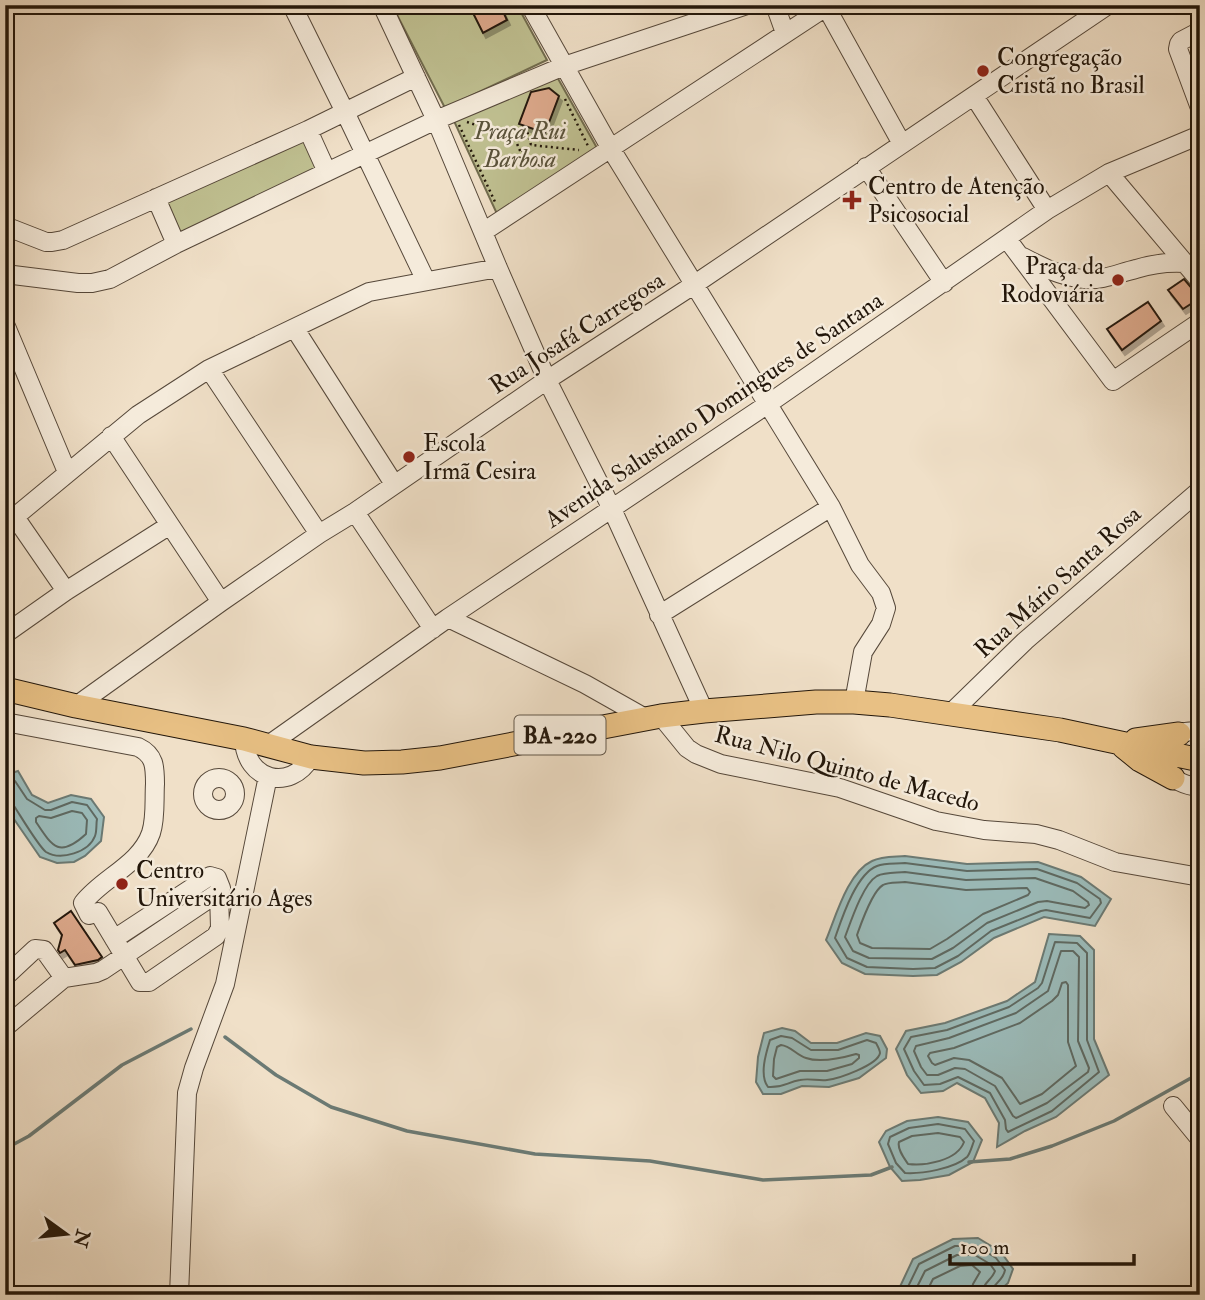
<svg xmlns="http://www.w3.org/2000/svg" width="1205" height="1300" font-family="'IM FELL Double Pica',serif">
<defs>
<filter id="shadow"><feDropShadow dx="3" dy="5" stdDeviation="0" flood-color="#0004"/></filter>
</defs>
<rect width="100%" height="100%" fill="#f0e0c8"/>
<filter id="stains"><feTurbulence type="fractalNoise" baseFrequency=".00286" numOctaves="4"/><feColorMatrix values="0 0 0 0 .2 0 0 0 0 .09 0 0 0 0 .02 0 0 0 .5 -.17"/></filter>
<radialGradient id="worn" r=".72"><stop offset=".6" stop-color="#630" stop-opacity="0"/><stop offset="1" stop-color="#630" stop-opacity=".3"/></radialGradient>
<path fill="#c0c192" stroke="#716c4e" stroke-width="2" d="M395,5H517L547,60L445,108L393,7Z
M556,75L597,148L498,216L454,121Z
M305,140L317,169L177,235L161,202Z"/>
<path fill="#9bbcbb" stroke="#6b7a74" stroke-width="2" d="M18,771L32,795L48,803L71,795L91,799L104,817L101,841L85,856L74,862L57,863L40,857L5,806V775Z
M905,856L967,864L1038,862L1081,877L1111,899L1095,926L1044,917L994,938L961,962L937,975L913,976L865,974L842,963L826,940C836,916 848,872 872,861C882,856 895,857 905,856Z
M1049,934L1080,936L1094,950V1039L1109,1075L1056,1117L1025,1131L997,1147L999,1123L985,1098L957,1083L943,1091L921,1093L907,1075L896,1049L906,1031L945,1023L1007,1001L1035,982Z
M782,1028L795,1031L811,1043H837L866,1033L880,1036L887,1049L886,1058L859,1078L829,1087L802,1086L781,1094H763L756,1082L758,1057L764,1033Z
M938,1117L968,1122L982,1140L973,1162L949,1175L920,1180L902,1181L890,1167L879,1142L886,1131L907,1121Z
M978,1238L1001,1252L1013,1269L1008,1283L995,1295H898L897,1293L913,1259L953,1239Z"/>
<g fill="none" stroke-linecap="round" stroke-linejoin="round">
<path stroke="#5e6962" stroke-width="2" d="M5,781H15L27,799L45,810H51L72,802L87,805L97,819C96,824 97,831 95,836C89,852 61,861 46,852C39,847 20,815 14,806L10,803H5
M72,811L82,813L87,820L86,834C59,859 52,846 36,822V818L39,816L51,818Z
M905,863L967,871L1037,869L1077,883L1100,899L1101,903L1090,918L1046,910L1041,911L991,931L958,956L935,968L913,969L867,967L847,958L835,938C842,918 856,874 877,866C885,863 896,864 905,863Z
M905,872L966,880L1035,878L1073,891L1088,902L1089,905L1085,908L1047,901L1038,902L987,923L953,948L932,959L869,958L853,951L845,937C851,921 863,884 877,876C885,872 896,873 905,872Z
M905,882L966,890L1027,888L1030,892L1028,895L983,914L947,939L930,949L872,948L860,943L857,935C861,924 872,891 883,885C888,882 899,883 905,882Z
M1055,942L1077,943L1087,953V1040L1099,1072L1052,1111L1008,1132L1006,1129L1005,1120L990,1093L958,1077L940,1084L924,1085L914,1071L904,1049L911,1037L947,1030L1009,1007L1038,988L1042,983Z
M1061,951H1073L1079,957L1078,1041L1089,1068L1088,1072L1047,1103L1016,1118L1013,1116L995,1086L965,1069L955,1068L938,1075H927L921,1067L914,1051L916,1046L949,1038L1016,1013L1048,991Z
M1066,982L1068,985V1042L1076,1066L1042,1094L1020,1104L1002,1078L969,1060L954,1058L935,1065L932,1063L928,1056L930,1053L954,1048L1020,1023L1052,1001L1058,995L1062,983Z
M781,1036L792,1038L811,1050H838L867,1040L876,1043C877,1045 880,1050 880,1053C878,1065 838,1079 827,1080C818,1081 809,1078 800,1080C787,1082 784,1088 768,1087C759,1075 766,1053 770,1040Z
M781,1045C791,1046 796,1055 806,1058C820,1063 842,1058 856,1054L859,1055V1058L852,1064L827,1071H800L776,1079L773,1076L774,1059L777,1047Z
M938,1124L965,1129L974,1141C972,1146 970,1154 967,1157C954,1169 921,1174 905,1173L896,1163L888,1144L890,1137L909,1128Z
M938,1133L960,1137L964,1142C957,1161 925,1166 908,1164C904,1158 897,1149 899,1142L912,1136Z
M904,1295L919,1264L955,1246H977L996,1258L1005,1270C1003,1282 991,1284 991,1295
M913,1295L925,1271L957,1255H975L990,1264L995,1271C992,1280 982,1283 982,1295
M925,1295L933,1279L960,1266L972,1265L980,1272L973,1284L971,1295"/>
<path stroke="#6b7a74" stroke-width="3.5" d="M225,1037L276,1075L331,1107L407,1131L535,1154L650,1161L763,1180L871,1175L892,1167
M5,1149L29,1136L122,1065L191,1029
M969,1162L1010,1159L1052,1146L1114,1121L1200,1073"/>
</g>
<path fill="#deaa8d" stroke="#22160a" stroke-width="2" filter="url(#shadow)" d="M469,5H500L507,20L483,33Z
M549,88L559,96L545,133L519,124L531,92Z
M1184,279L1200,298L1183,309L1168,290Z
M1148,302L1161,321L1122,350L1107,329Z
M71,911L102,957L98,960L75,965L65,950L60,953L58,950L62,935L54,923Z"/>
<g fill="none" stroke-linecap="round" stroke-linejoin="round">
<g stroke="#56483a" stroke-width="20">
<path id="minor" d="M292,5L345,112L426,281
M382,5L436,120L498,268L547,380L612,509L704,711
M530,5L611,149L831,507L860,565L881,593L886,608L881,624L863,652L854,702
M775,5L785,33
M825,5L902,144
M1200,31L1181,41L1179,44L1178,49L1200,108
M974,96L1047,210
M308,130L327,172
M866,167L944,283
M1109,173L1200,281
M156,198L176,244
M5,226L46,242H52L63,240L308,130L416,77
M483,232L829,5
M1007,239L1113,381L1200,322
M1023,257C1042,267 1062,277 1084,279C1102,281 1119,273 1136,269C1152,264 1169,262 1185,263
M5,274L78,283H92L110,279L176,244L436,120L564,66L747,5
M5,324L67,472
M295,329L394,484
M209,369L319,534
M111,436L221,602
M355,512L433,629
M15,517L66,591
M5,525L138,415L209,369L369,292L498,268
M659,615L831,507
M448,618L585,684L647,719
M5,634L66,591L170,525
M76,706L221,602L319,534L355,512L547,380L695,284L1108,5
M950,714L1025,641L1200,490
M661,716L687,748L696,754L721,764L840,788L936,821L984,830L1036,834L1059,840L1115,862L1200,877
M5,722L138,747C155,755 155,767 155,784C154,799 156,818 151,833C140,865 102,878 83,903L89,915L98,912L140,982H149L216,936L220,928L219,892
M244,739C245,780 290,793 311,757
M1171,741C1179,732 1188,730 1200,732
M267,746L448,618L768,404L1047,210L1109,173L1200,135
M1167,770C1175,782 1186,786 1200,787
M203 794a16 16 0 1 1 32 0a16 16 0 1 1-32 0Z
M5,977L35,949L44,950L64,978
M5,1025L9,1024L64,978L96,973L103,970L219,892L221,888L217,878L210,876L114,939
M1173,1106L1200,1139
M179,1295L187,1093L194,1068L225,984L268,776"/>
</g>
<g stroke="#22160a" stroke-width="25">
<path id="major" d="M5,689L76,706L244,739L311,757L364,763L402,762L440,758L661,716L704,711L816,702H854L890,705L1060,730L1200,760
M1136,740L1179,734
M1124,747L1140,760L1173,778"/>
</g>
<path stroke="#22160a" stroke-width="2.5" stroke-dasharray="2 3.5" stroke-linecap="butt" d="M565,99L588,146
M467,122L515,138L527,131L531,145L579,150
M459,125L496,204
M515,139L521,153L531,145"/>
<use href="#minor" stroke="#f5ebdb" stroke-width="18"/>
<use href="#major" stroke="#e8c084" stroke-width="23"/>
</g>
<g fill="#8f2418" stroke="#f5ebdb" stroke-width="2.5">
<circle cx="983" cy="71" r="7"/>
<path d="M848.5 189.5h7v7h7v7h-7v7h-7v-7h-7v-7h7z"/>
<circle cx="1118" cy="280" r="7"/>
<circle cx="409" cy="457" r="7"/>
<circle cx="122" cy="884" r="7"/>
</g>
<g text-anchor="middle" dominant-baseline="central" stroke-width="5" stroke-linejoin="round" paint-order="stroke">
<rect fill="#f5ebdb" stroke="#615649" stroke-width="2" x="514.5" y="715.5" width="91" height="39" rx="5"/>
<g font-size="23" font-weight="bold" fill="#22160a">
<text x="560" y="735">BA-220</text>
</g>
<g font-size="24" fill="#22160a" stroke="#f5ebdb" text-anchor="start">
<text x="997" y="57">Congregação<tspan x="997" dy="28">Cristã no Brasil</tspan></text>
<text x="868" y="186">Centro de Atenção<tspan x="868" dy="28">Psicosocial</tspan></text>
<text x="1104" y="266" text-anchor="end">Praça da<tspan x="1104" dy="28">Rodoviária</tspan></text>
<text x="423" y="443">Escola<tspan x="423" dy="28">Irmã Cesira</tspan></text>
<text x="136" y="870">Centro<tspan x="136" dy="28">Universitário Ages</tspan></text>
</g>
<g font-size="24" font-style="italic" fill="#59523a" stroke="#f5ebdb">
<text x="520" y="131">Praça Rui<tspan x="520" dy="28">Barbosa</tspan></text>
</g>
<g font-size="24" fill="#22160a" stroke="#f5ebdb">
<text transform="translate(577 333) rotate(-33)">Rua Josafá Carregosa</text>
<text transform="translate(714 410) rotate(-34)">Avenida Salustiano Domingues de Santana</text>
<text transform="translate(1058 582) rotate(-42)">Rua Mário Santa Rosa</text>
<text transform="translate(847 769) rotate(15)">Rua Nilo Quinto de Macedo</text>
</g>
</g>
<rect width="1205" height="1300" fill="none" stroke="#f0e0c8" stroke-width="28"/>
<rect x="7" y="7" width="1191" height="1286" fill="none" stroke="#22160a" stroke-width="3.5"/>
<rect x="14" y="14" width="1177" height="1272" fill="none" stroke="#22160a" stroke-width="2"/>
<g transform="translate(66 1234) rotate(105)" stroke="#f5ebdb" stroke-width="5" paint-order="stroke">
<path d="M0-5L12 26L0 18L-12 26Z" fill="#22160a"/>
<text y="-10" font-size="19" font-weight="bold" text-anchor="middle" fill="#22160a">N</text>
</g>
<path d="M950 1254v10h184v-10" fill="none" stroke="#22160a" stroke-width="3.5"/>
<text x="960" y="1254" font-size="21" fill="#22160a" stroke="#f5ebdb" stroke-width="5" paint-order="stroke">100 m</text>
<rect width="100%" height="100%" filter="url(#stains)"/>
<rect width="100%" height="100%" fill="url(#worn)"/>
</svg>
